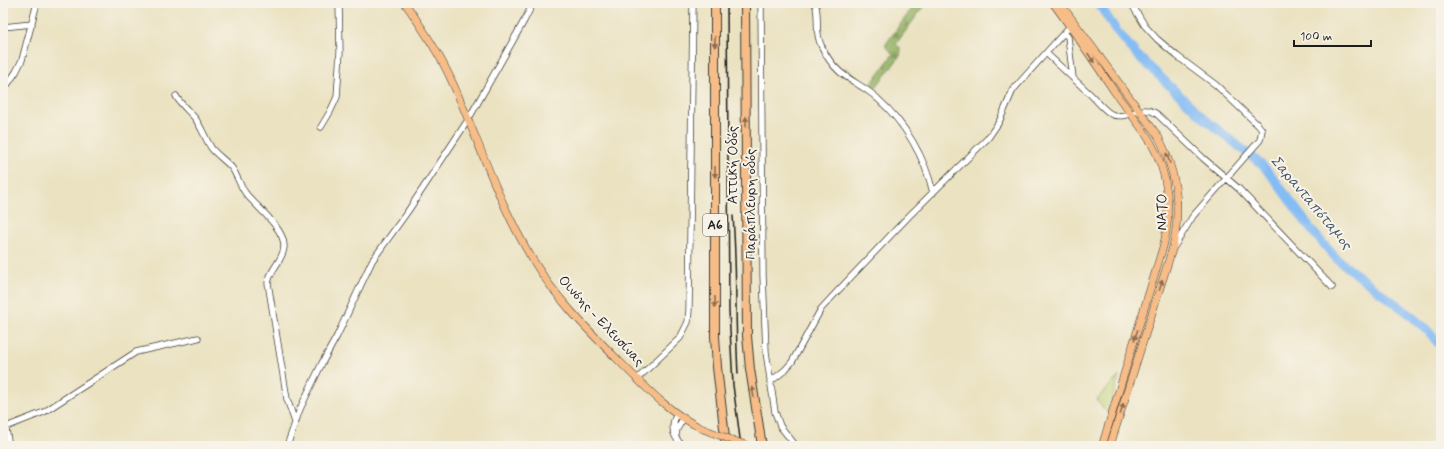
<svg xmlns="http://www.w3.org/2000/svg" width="1444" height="449" font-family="Mynerve,sans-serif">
<defs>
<pattern id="forest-firs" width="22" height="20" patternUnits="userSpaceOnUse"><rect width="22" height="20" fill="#96b466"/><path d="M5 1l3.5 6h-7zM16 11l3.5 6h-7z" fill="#7a9253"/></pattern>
</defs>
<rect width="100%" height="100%" fill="#f7f3e8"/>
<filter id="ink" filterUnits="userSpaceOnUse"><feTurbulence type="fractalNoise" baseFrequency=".025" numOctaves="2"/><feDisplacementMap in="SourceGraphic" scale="8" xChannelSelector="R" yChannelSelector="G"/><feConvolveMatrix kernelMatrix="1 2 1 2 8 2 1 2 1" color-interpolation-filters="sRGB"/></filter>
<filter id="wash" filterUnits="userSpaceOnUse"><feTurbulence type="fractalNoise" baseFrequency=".012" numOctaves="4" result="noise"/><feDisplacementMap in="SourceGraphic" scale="16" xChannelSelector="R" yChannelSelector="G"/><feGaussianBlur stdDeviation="0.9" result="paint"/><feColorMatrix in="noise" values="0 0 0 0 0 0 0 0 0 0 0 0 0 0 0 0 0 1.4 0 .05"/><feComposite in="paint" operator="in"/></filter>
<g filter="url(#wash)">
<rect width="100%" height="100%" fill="#ebe2c1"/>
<path fill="#bdd275" stroke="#6c7748" d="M1119,376L1108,413L1096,400Z"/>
<path fill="url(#forest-firs)" stroke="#596841" d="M916,3H926L896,44L901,49L900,56L872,92L842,71V69L845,68L869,87L893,54L885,45Z"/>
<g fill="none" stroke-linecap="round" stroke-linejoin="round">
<path stroke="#85bcf4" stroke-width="9" d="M1098,3L1116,30L1136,54L1207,121L1260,163L1272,176L1313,232L1337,259L1352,271L1408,313L1429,332L1441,347
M1439,446L1441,438"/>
</g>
</g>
<g filter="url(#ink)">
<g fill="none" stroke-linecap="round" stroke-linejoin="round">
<g stroke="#3b3a35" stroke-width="7">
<path id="minor" d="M761,3L763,275L766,352L775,412L780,426L796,446
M815,3C820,18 814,31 821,45C825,54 832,65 840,72C852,82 867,88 878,99C905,123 925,157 933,193
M1131,3L1145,26L1157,39L1177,56L1216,85L1259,126L1262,130L1260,140L1193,216L1174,247
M3,27L32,24
M1064,33L1068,37L1073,78
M1046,53C1061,67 1076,81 1091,95C1097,101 1104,110 1111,114C1128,122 1141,101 1158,115L1203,158L1239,189L1332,287
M3,91L16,72L22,60L37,3
M176,96C181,105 188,110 194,117C202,127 205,139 212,149C218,156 226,161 232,168C238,177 240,187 247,195C258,208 285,229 284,247C283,261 270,269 268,283L287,399L295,422
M321,127L330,112L337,97L340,52L339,3
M637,379L680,338L688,322L689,310L693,3
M770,382L785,370L792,362L821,309L832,297L908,217L988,138L999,122L1013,90L1070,26
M3,413L9,446
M677,414C670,426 673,437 683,446
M6,427L44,412L136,352L198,338
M676,435L677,429L683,419
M287,446L300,409L322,363L337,336L372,261L408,211L468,120L524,21L533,3"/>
</g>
<g stroke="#3b3a35" stroke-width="8">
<path id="major" d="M405,3C421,26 437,50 449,75C478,137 497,202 533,260C557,300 590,332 623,365C647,389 671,414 703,429
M1053,3C1074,31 1094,61 1114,91C1126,108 1139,123 1150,141C1169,173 1172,212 1163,247L1102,446
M1060,3L1158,136C1177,172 1182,210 1172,250L1110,446"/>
</g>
<g stroke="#3b3a35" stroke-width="10">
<path id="highway" d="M715,3V336L717,367L726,446
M745,3L747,336L750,369L762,446"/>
</g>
<use href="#minor" stroke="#fff" stroke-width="5.5"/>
<use href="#major" stroke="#f7bd88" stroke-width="7"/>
<use href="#highway" stroke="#f7bd88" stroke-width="8"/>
<path stroke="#1c1c1c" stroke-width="1.5" d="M727,3L729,311L733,385L741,446
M733,216C737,268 735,321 738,374"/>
<g stroke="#3b3a35" stroke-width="8" stroke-linecap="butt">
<path id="major-bridge" d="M703,429L748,446"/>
</g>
<use href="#major-bridge" stroke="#f7bd88" stroke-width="7"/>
</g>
<defs><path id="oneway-solid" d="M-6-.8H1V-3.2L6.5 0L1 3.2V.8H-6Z"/></defs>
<g fill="#8a6c52">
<use href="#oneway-solid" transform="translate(715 42) rotate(90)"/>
<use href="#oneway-solid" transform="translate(1091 58) rotate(56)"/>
<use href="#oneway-solid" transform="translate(746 122) rotate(-90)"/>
<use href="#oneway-solid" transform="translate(1168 158) rotate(-110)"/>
<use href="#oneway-solid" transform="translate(715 172) rotate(90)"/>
<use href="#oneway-solid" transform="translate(1161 285) rotate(-73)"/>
<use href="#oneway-solid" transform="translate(715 302) rotate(90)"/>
<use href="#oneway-solid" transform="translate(1136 335) rotate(107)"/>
<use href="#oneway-solid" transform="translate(753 392) rotate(-98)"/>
<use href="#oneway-solid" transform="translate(1122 409) rotate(-72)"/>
</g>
</g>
<g text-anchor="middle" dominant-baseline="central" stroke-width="4" stroke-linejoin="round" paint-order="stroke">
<rect fill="#f7f3e8" stroke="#5e5c59" stroke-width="1" x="703" y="214" width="24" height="22" rx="3"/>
<g font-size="13" font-weight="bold" fill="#1c1c1c">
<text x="715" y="225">Α6</text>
</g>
<g font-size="14" fill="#1c1c1c" stroke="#f7f3e8">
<text transform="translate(733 165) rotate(-90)">Αττική Οδός</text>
<text transform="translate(751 204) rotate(-90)">Παράπλευρη οδός</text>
<text transform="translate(1162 212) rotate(-90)">ΝΑΤΟ</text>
<text transform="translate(601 321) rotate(47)">Οινόης - Ελευσίνας</text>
</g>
<g font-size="15" font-style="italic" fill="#415468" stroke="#f7f3e8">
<text transform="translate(1311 203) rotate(50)">Σαρανταπόταμος</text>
</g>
</g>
<rect width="1444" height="449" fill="none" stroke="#f7f3e8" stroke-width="16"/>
<path d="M1294 40v6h77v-6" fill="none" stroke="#1c1c1c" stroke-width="2"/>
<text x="1300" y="40" font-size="12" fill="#1c1c1c" stroke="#f7f3e8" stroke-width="3" paint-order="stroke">100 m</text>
</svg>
